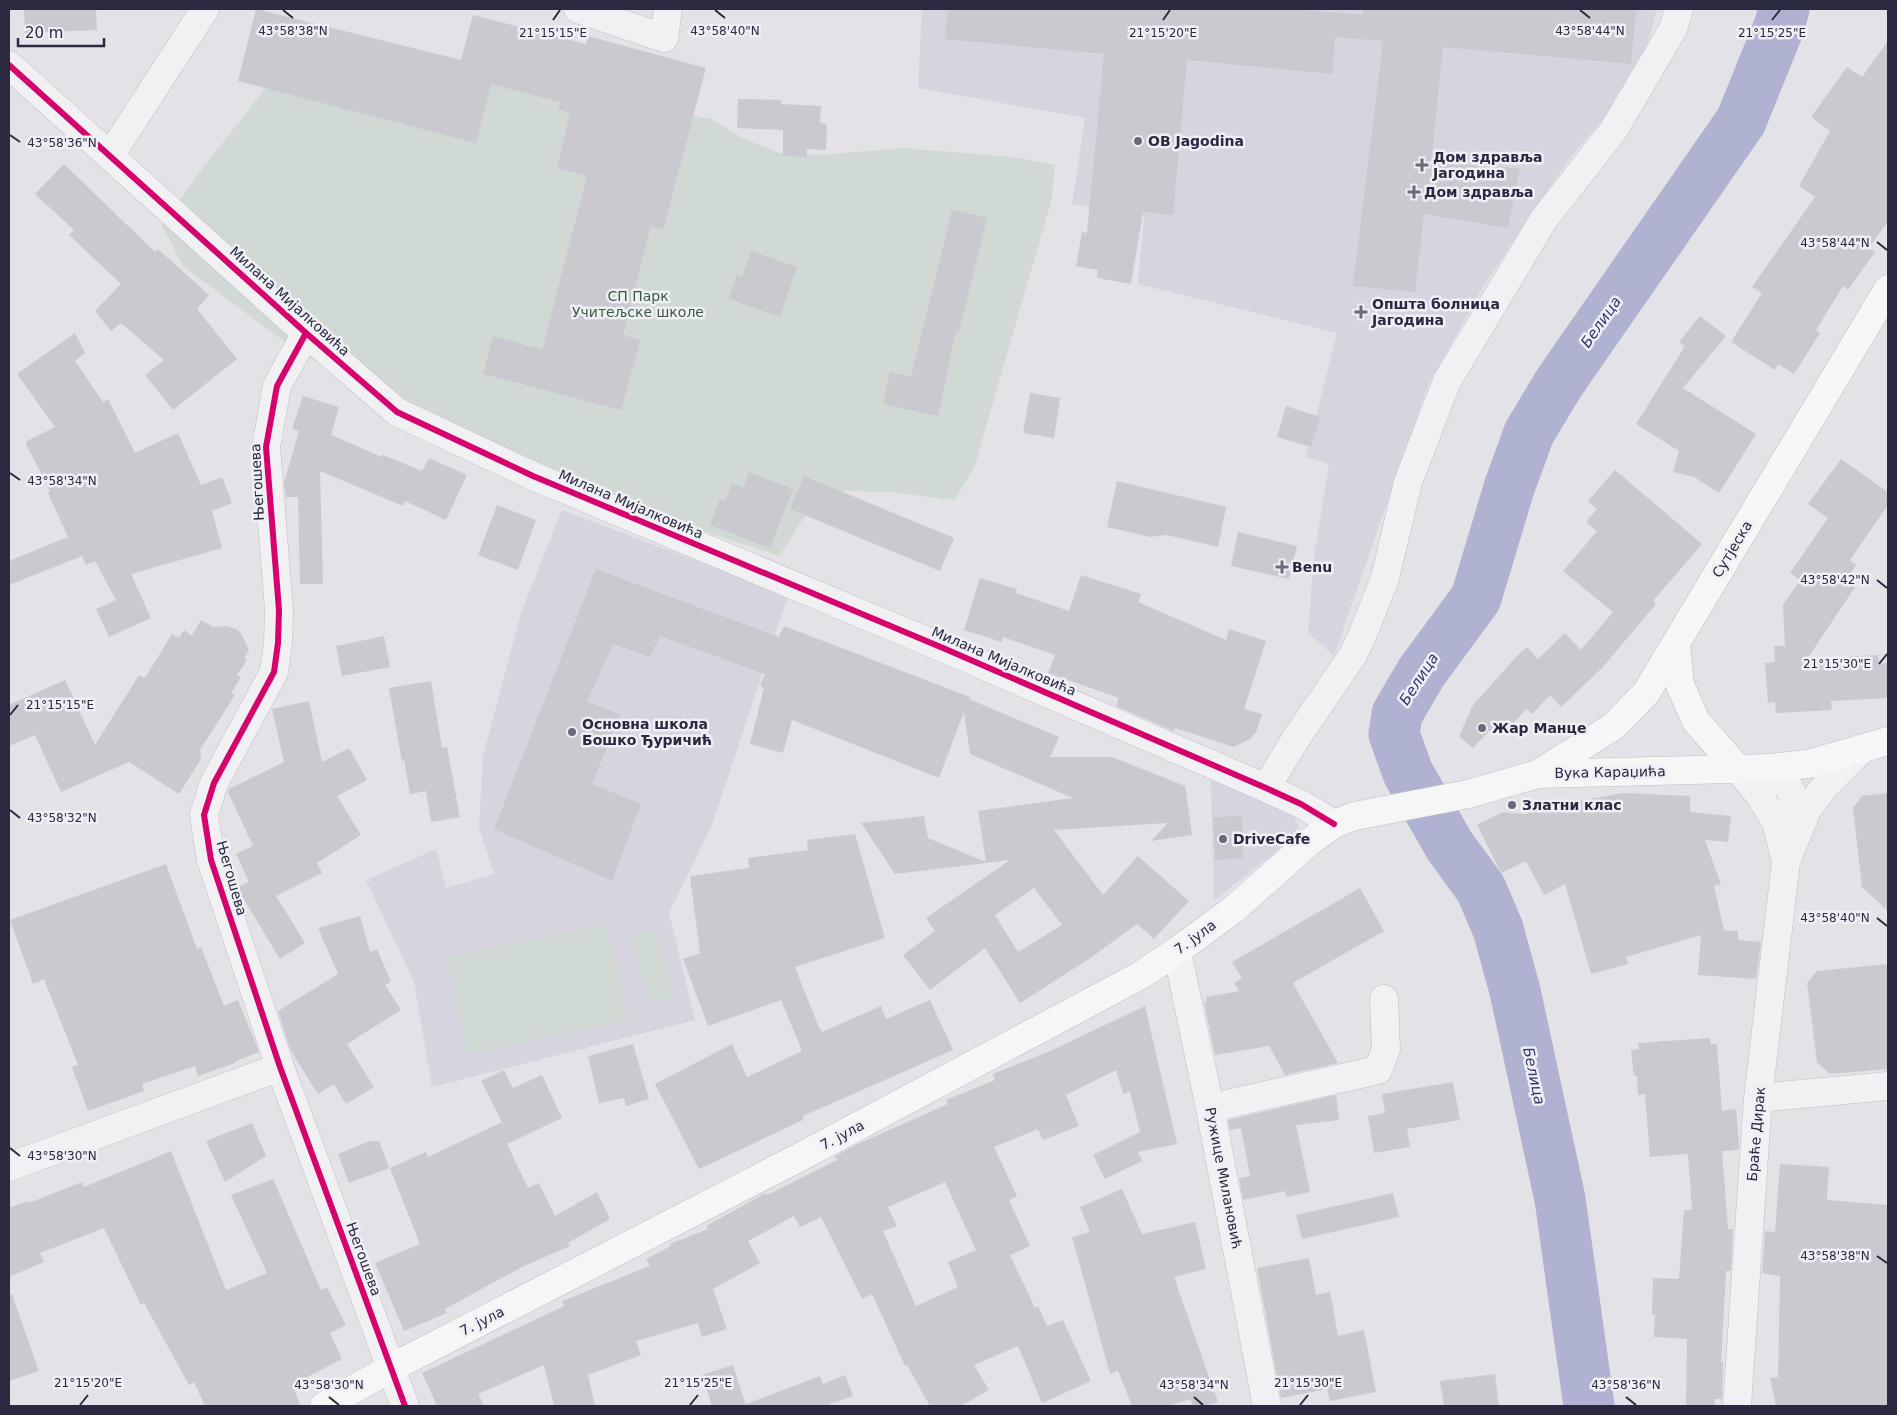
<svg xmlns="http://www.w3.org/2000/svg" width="1897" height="1415" font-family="'DejaVu Sans',sans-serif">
<rect width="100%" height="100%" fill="#e2e2e7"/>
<path fill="#d6d5df" d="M922,9H1657L1639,76L1570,158L1527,220L1480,292L1428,385L1334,656L1308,632L1314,556L1329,464L1306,457L1337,333L1138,284L1144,216L1072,204L1085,118L918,88Z
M562,510L788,596L712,825L669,913L695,1020L432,1087L414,982L366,880L436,849L446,888L494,874L479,828L483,756L521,613Z
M1211,779L1292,814L1299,826L1286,843L1214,901Z"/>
<path fill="#d0d9d4" d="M293,53L608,99L712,119L742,138L779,153L820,155L902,148L1014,157L1055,165L1051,202L975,465L955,500L888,492L822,490L779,556L566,485L296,350L183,266L162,225L202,169Z
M607,924L628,1020L467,1054L446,957Z
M656,928L675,996L649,1004L629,936Z"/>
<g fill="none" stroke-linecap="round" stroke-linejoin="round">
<path stroke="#b0b2d1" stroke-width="51" d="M1589,1406L1560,1199L1515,991L1498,929L1481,889L1449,845L1408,773L1394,734L1397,714L1421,673L1476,598L1509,488L1529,433L1559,383L1741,121L1779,27L1784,9"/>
</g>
<path fill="#c9c9cf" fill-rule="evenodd" d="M24,9H96L97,30L25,33Z
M256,9L461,60L473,15L586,44L588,36L706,68L663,230L651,226L623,335L640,340L621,410L483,374L493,336L542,350L587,176L557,168L570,113L558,109L560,102L491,84L476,143L238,81Z
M948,9H1297L1363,15V9H1636L1631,64L1443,47L1431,163L1520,168L1508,228L1424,214L1415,292L1353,286L1383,41L1335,37L1332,74L1187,60L1173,215L1143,212L1131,284L1097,278L1098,270L1076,266L1082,232L1087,233L1104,54L945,39Z
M1888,41V221L1869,248L1875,252L1848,290L1843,286L1816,330L1820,333L1794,374L1778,364L1775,370L1731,342L1762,293L1752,287L1815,197L1799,186L1830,131L1811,117L1847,67L1862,77Z
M738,99L781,100V104L821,106L820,123L827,124L826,150L807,149V157L783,156V130L737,128Z
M64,164L155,252L158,249L209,295L197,309L237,359L173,410L145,375L164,360L121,323L111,331L95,311L121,284L69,235L74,230L35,194Z
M952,210L987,218L959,331L956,330L938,416L883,404L890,372L911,377Z
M751,251L797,267L780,317L729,299L737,275L742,277Z
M1700,316L1726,336L1683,388L1756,434L1719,493L1694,477L1673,472L1679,451L1636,424L1685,346L1679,342Z
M75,333L85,353L75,361L103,402L108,399L135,453L178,433L201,485L222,477L232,503L212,511L222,548L131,574L151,618L109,637L96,609L116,600L95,561L86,565L82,556L9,585V561L68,537L48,493L50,491L25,442L55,427L17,374Z
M1030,393L1060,398L1054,438L1023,433Z
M303,396L339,407L331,435L382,457L383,455L422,471L429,458L467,475L446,520L405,501L403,506L320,471L323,584H300L298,497H286L284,482L299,431L292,429Z
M1286,406L1320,417L1311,447L1277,437Z
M1841,459L1888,492V505L1850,560L1856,565L1847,578L1857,584L1807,659L1878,655L1879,664L1888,663V698L1831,701L1832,710L1776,713L1775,702L1768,703L1765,663L1775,662L1774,646H1785L1783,605L1800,580L1790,573L1828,518L1808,504Z
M1615,470L1702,544L1653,601L1656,604L1602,668L1561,707L1550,695L1532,714L1526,709L1511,726L1506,721L1493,735L1489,731L1473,748L1459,736L1473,705L1517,656L1527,647L1538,659L1565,633L1581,650L1613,612L1563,571L1597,531L1586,522L1597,509L1588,501Z
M749,472L793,489L770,548L710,525L720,499L725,501L732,483L743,488Z
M804,476L954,538L940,571L790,509Z
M1117,481L1226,507L1218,547L1167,535L1150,537L1107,527Z
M497,505L536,520L518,570L478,555Z
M1238,532L1297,546L1289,579L1231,566Z
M596,569L779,637L784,626L970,697L969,699L1059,737L1050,757H1112L1185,786L1192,835L1151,841L1168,823L1054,830L1103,895L1138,856L1189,901L1154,939L1137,924L1089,959L1020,1003L985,948L930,990L903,955L935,931L926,918L1010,860L895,874L861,823L924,816L928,838L986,862L978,811L1073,798L970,754L964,712L939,778L792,720L783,753L750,744L764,688L760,686L765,674L660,636L650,657L613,644L587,702L620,714L592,784L641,804L612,881L494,829ZM1034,888L1062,925L1018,952L995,915Z
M1081,575L1141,594L1138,602L1226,640L1229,629L1266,641L1244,709L1262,714L1256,732L1250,739L1234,747L1175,728L1174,731L1116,706L1119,698L1048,673L1055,655L1003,637L1002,642L964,630L980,578L1017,589L1016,593L1069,611Z
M201,620L213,627L227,626L236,629L241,633L249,650L244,658L247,660L237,675L241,677L231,693L235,695L200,750L201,759L179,794L129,762L61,792L35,735L9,746V705L65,680L95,745L139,675L145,678L172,634L179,638L184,630L192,636Z
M384,636L390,667L342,676L336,646Z
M431,681L442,748L447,747L460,817L431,822L426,791L410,794L404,760L402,762L389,688Z
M309,701L322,762L349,748L367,780L337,796L361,835L317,863L322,873L276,896L305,943L280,959L237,888L249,882L236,854L253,846L228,792L229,789L284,762L272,709Z
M1624,793L1690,796V812L1731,816L1728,842L1705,840L1721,884L1714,886L1724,930L1738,931V940L1761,942L1756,979L1698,975L1701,935L1626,957L1628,964L1591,974L1565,884L1544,895L1526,861L1501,873L1477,825L1503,812L1525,814L1573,802Z
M1888,793V911L1862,887L1853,808L1862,796Z
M1242,816L1243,858L1215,860L1213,817Z
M855,834L885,938L795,967L819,1028L822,1032L881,1006L886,1019L930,1000L953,1050L803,1116V1120L699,1169L655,1084L732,1044L747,1077L802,1051L781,1000L708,1026L683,959L700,953L690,876L749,868L748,858L808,850L807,840Z
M166,864L197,949L201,947L224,1006L238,1000L259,1052L234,1062L235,1063L198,1076L195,1066L142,1084L144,1091L88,1111L72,1067L78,1065L44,979L33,984L10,920Z
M1360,888L1384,931L1293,983L1338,1063L1285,1075L1269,1046L1215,1055L1204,1002L1207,1001L1206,997L1239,991L1234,983L1242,978L1232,962Z
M360,916L370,952L377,949L391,982L385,985L401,1010L347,1044L374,1087L346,1104L334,1084L318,1094L291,1051L278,1011L338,974L318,928Z
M1888,964V1069L1830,1074L1817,1062L1807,983L1817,971Z
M1145,1006L1177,1144L1138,1152L1142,1161L1105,1179L1093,1155L1140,1132L1130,1092L1123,1094L1116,1070L1066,1095L1079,1126L1043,1140L1038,1129L994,1147L1017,1196L1009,1200L1030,1246L1010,1255L1035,1308L1038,1306L1047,1326L1063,1320L1091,1381L1042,1403L1018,1346L974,1365L989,1390L961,1406H930L907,1365L905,1366L872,1294L862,1299L821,1217L800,1227L794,1216L748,1241L760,1263L713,1289L727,1329L702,1337L698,1323L636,1341L641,1355L588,1375L595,1406H554L544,1365L478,1394L484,1406H437L422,1373L564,1306L562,1301L650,1266L646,1259L671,1246L670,1244L708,1229L706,1226L766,1193L767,1195L837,1160L835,1156L860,1143L948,1104L946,1100L995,1080L993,1074L1048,1052ZM945,1182L976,1250L948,1262L958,1287L916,1306L883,1231L897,1226L888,1207Z
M1710,1038L1711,1044H1717L1722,1111L1736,1109L1739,1144V1150L1722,1151L1728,1229H1733L1731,1271H1726L1721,1362H1723L1722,1399H1715V1406H1686L1687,1339L1654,1337L1655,1315L1652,1314L1653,1278L1679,1279L1684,1210H1692L1688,1154L1650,1157L1645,1094L1638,1095L1637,1076H1634L1631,1050L1639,1049L1638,1043Z
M633,1044L649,1099L626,1106L624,1098L599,1103L588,1056Z
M504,1070L513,1088L542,1075L562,1118L507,1144L528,1188L539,1183L555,1216L597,1192L610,1219L568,1243L570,1246L522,1267L445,1309L447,1313L404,1331L375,1263L420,1244L390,1168L426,1152L428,1157L502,1122L481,1081Z
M1453,1082L1460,1120L1407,1129L1410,1147L1374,1153L1368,1116L1385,1113L1382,1094Z
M1336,1095L1339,1120L1296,1125L1310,1192L1286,1197L1285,1191L1243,1200L1239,1178L1250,1176L1241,1128L1230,1130L1228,1120Z
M252,1123L266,1156L225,1182L206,1141Z
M370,1141H379L389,1168L349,1183L338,1154Z
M171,1151L226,1290L267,1273L231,1195L273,1179L321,1290L327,1287L346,1325L330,1333L342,1359L292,1385L301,1406H205L194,1382L189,1385L144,1303L141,1305L104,1228L40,1253L44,1262L9,1277V1208L28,1201L29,1203L82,1182L84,1187Z
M1780,1164L1829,1167L1827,1200L1888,1205V1406H1776L1770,1378L1778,1377L1780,1276L1762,1273L1765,1231L1775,1232Z
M1122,1189L1142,1234L1195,1222L1206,1269L1174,1277L1218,1402L1205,1406H1193L1190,1399L1169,1406H1132L1118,1371L1110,1374L1072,1237L1090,1232L1080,1207Z
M1393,1193L1399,1217L1302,1239L1296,1215Z
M1309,1258L1316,1295L1330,1292L1338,1336L1364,1330L1376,1392L1330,1401L1327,1389L1281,1398L1257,1268Z
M12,1294L39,1371L9,1381V1295Z
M733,1365L746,1406H712L702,1375Z
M1495,1374L1499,1406H1444L1440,1381Z
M845,1375L853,1396L830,1404V1406H747L746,1404L820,1376L823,1384Z"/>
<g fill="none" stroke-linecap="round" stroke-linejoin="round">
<g stroke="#bfbfc4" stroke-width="29">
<path id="minor" d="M578,9L664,38L668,9
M9,65L306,333L397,412L533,476L943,648L1266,788L1301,804L1334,824
M110,156L205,9
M306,333L277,386L266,447L279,610L278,643L274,672L214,783L204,815L211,860L280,1067L405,1406
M1770,768L1790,789L1802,821
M1738,769L1760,796L1776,822L1786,862
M1266,788L1295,740L1353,655L1362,636L1385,578L1408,482L1447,381L1544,219L1613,131L1673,29L1679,9
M1177,951L1210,1108L1267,1406
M1758,1098L1888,1086
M1210,1108L1378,1070L1386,1049L1384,999
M9,1167L280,1067
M1737,1406L1758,1098L1786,862L1808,808L1826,785L1861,750"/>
</g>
<g stroke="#bebec4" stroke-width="29">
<path id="major" d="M1676,644L1680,685L1696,721L1738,769
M1539,773L1614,726L1646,693L1888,289
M324,1406L391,1368L800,1157L1141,975L1177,951L1234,909L1308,843L1334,824L1355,816L1468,794L1538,774L1770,768L1808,764L1888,741"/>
</g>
<use href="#minor" stroke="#f1f1f4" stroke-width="28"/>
<use href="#major" stroke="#f6f6f6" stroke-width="28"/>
<g stroke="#efeff6" stroke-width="9">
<path id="cycleway" d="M9,65L306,333L397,412L533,476L943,648L1266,788L1301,804L1334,824
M306,333L277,386L266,447L279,610L278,643L274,672L214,783L204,815L211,860L280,1067L405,1406"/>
</g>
<use href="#cycleway" stroke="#d6006c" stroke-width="6"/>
</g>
<path fill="none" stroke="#2a2940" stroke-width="2" d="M283,10L293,18M715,10L725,18M1580,10L1590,18M553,20L560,10M1163,20L1170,10M1772,20L1780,10M10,135L20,142M1877,242L1887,250M10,473L20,480M1877,580L1887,588M1879,664L1887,654M10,715L18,705M10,810L20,818M1877,918L1887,926M10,1148L20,1156M1877,1256L1887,1263M329,1397L339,1405M1194,1397L1203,1405M1626,1397L1636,1405M80,1405L88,1395M690,1405L698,1395M1300,1405L1308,1395"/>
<g fill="#6a6a7a" stroke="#efeff6" stroke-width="2">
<circle cx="1138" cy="141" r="5"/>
<path d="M1419.5 157.5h5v5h5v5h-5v5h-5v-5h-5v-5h5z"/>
<path d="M1411.5 184.5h5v5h5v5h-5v5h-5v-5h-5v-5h5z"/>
<path d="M1358.5 304.5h5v5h5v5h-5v5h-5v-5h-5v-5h5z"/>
<path d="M1279.5 559.5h5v5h5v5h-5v5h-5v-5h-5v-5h5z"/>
<circle cx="1482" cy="728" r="5"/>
<circle cx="572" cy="732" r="5"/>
<circle cx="1512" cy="805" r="5"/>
<circle cx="1223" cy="839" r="5"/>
</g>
<g text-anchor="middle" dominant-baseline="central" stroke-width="5" stroke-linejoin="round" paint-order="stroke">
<g font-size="14" font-weight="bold" fill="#2a2940" stroke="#efeff6" text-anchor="start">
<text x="1148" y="141">OB Jagodina</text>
<text x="1433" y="157">Дом здравља<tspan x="1433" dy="16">Јагодина</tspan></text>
<text x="1424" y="192">Дом здравља</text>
<text x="1372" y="304">Општа болница<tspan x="1372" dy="16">Јагодина</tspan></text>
<text x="1292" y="567">Benu</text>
<text x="582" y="724">Основна школа<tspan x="582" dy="16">Бошко Ђуричић</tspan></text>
<text x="1492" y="728">Жар Манце</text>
<text x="1522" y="805">Златни клас</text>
<text x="1233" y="839">DriveCafe</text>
</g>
<g font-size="14" fill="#365b3f" stroke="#efeff6">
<text x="638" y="296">СП Парк<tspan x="638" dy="16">Учитељске школе</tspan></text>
</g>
<g font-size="14" fill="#2a2940" stroke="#efeff6">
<text transform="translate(290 301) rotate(42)">Милана Мијалковића</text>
<text transform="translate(257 482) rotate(-93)">Његошева</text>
<text transform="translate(631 504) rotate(23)">Милана Мијалковића</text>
<text transform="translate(1732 549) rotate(-59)">Сутјеска</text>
<text transform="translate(1004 661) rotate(23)">Милана Мијалковића</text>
<text transform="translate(1610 772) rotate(-1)">Вука Караџића</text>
<text transform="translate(232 878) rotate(74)">Његошева</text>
<text transform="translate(1195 937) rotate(-36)">7. јула</text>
<text transform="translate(1756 1134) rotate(-85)">Браће Дирак</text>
<text transform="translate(842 1135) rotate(-28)">7. јула</text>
<text transform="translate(1224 1178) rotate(79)">Ружице Милановић</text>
<text transform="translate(364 1259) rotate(70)">Његошева</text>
<text transform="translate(482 1321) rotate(-27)">7. јула</text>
</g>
<g font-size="15" font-style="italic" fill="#343673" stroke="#efeff6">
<text transform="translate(1601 322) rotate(-55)">Белица</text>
<text transform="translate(1419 679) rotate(-57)">Белица</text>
<text transform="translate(1534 1076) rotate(78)">Белица</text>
</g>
</g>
<g font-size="12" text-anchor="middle" fill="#2a2940" stroke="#efeff6" stroke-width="5" stroke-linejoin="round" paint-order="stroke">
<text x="293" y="35">43°58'38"N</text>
<text x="725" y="35">43°58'40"N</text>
<text x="1590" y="35">43°58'44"N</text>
<text x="553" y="37">21°15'15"E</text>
<text x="1163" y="37">21°15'20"E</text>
<text x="1772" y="37">21°15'25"E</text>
<text x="62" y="147">43°58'36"N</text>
<text x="1835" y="247">43°58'44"N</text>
<text x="62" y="485">43°58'34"N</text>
<text x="1835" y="584">43°58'42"N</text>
<text x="1837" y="668">21°15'30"E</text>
<text x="60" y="709">21°15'15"E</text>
<text x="62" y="822">43°58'32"N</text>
<text x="1835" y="922">43°58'40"N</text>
<text x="62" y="1160">43°58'30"N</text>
<text x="1835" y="1260">43°58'38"N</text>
<text x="88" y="1387">21°15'20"E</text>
<text x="698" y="1387">21°15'25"E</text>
<text x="1308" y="1387">21°15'30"E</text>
<text x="329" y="1389">43°58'30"N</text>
<text x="1194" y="1389">43°58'34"N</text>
<text x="1626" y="1389">43°58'36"N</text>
</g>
<rect width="1897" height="1415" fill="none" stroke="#2a2940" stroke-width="20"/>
<path d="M18 38v8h86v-8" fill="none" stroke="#2a2940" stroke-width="2.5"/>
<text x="25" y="38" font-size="15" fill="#2a2940" stroke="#efeff6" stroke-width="4" paint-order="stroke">20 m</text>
</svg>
